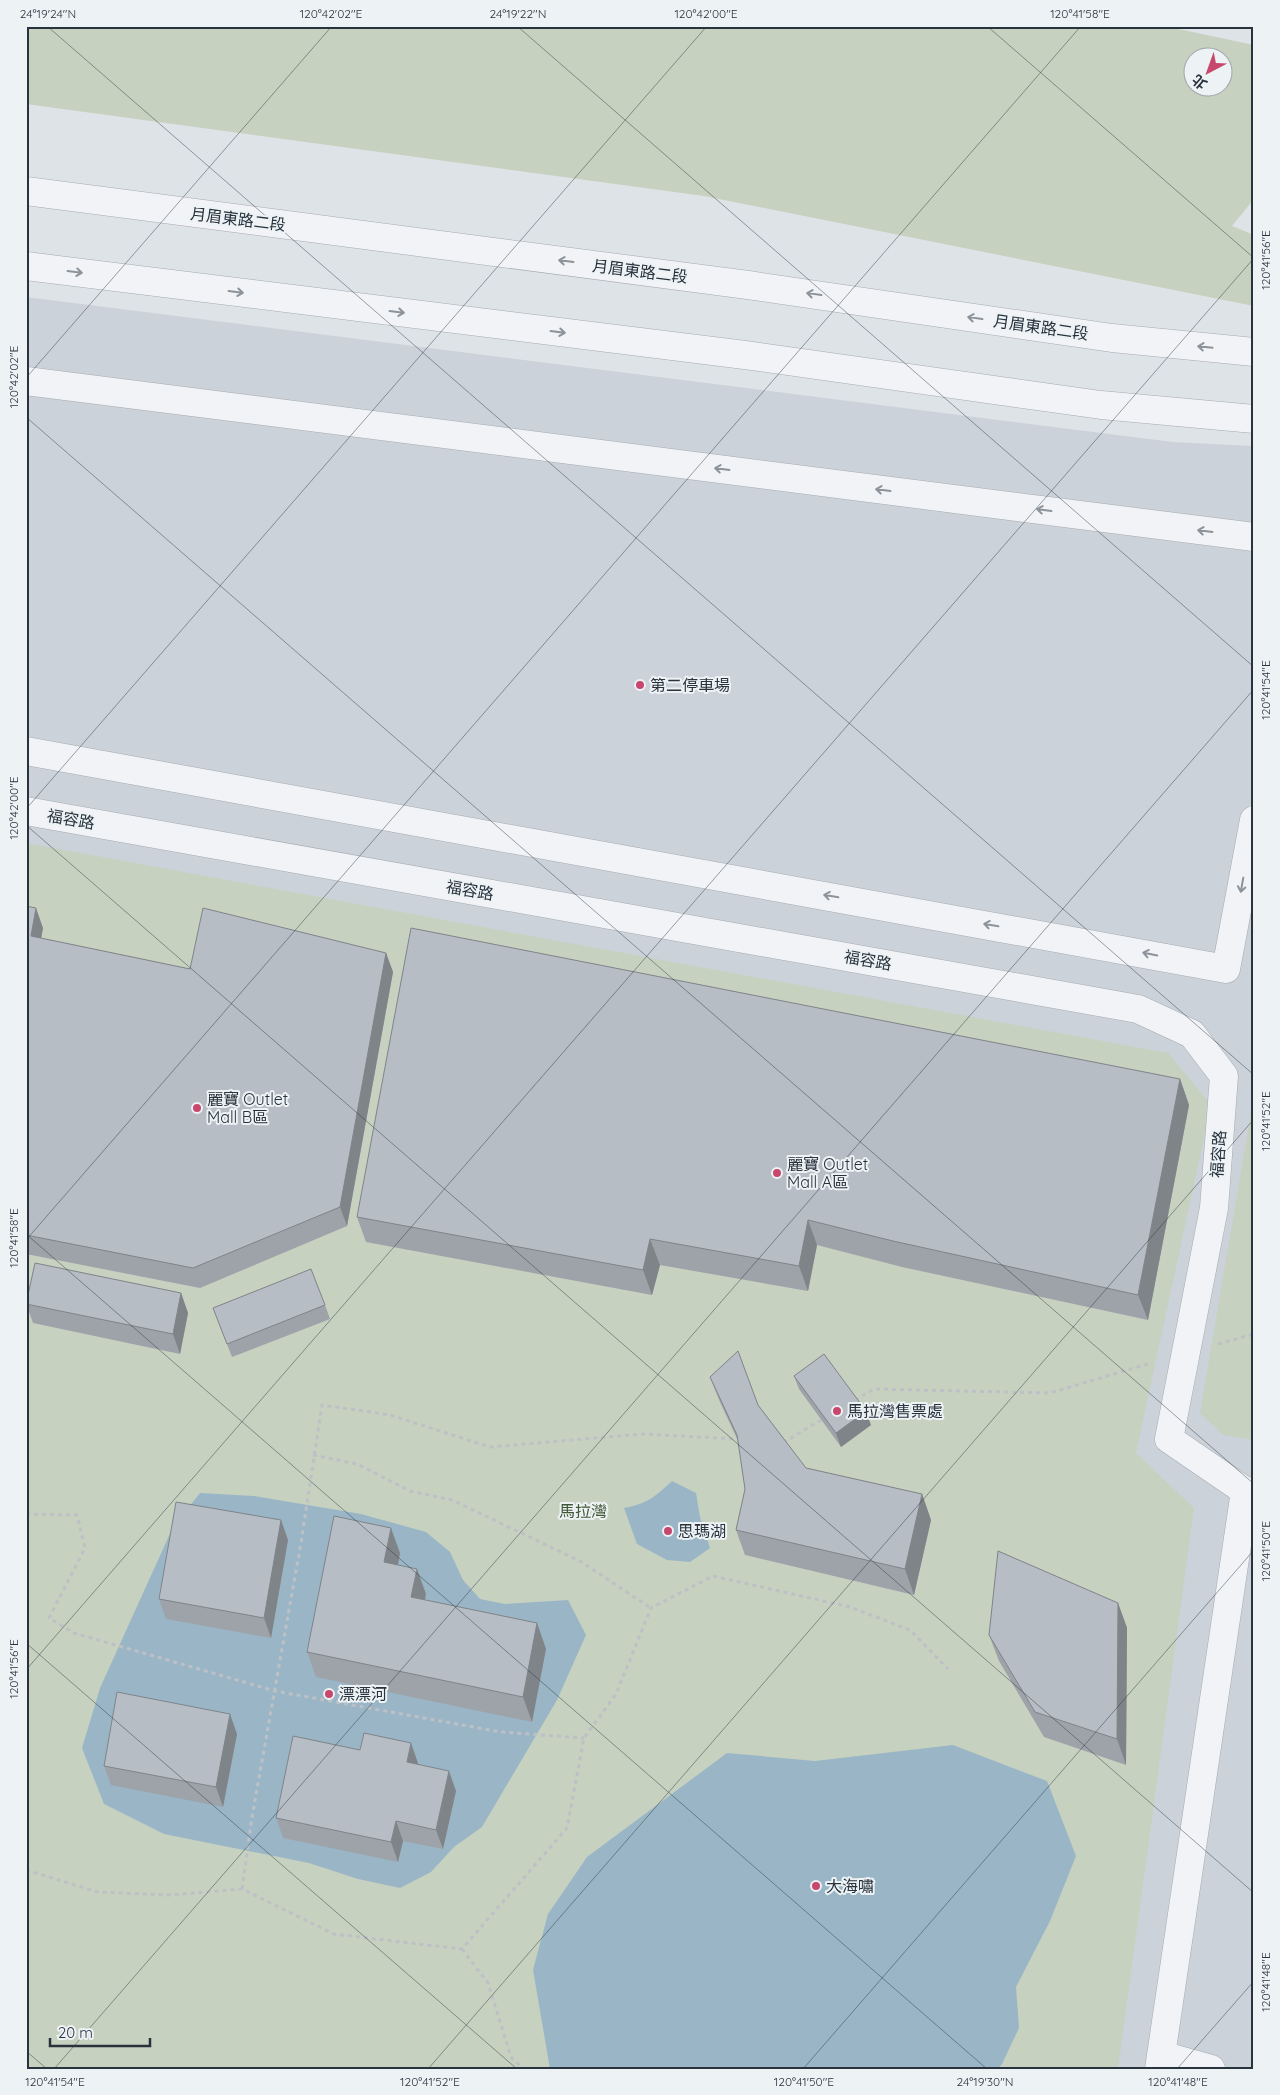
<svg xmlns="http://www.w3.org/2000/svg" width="1280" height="2095" font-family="Quicksand,'Noto Sans TC',sans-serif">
<rect width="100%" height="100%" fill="#dee3e7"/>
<path fill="#ccd2d9" d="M26,297L1173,442L1254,446V2069H26Z"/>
<path fill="#c6d1c0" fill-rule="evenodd" d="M26,26H1164L1254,45V199L1232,226L1254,235V306L704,196L26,104ZM1192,58H1222V88H1192Z
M26,843L1168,1053L1211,1105L1136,1453L1194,1508L1118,2069H26Z
M1254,1095V1440L1223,1435L1200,1413Z"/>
<path fill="#9ab6c6" d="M672,1481L696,1493L700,1517L710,1548L690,1562L667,1560L637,1544L624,1508C647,1504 656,1496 672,1481Z
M200,1493L254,1496L361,1514L426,1532L450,1552L463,1580L480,1599L505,1604L568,1600L586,1635L557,1700L482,1827L454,1847L431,1872L400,1888L358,1879L309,1863L164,1834L104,1804L82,1748L100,1688L173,1527Z
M953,1745L1047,1781L1076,1856L1050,1921L1016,1987L1019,2028L1002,2064L998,2069H550L533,1970L548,1914L587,1857L727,1753L815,1761Z"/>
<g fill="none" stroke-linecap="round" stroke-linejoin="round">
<g stroke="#a4abb1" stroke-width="29">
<path id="minor" d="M26,191L748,285L1112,338L1254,352
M26,266L745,355L1101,405L1254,419
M26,381L1254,537
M26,751L1226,969L1254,820
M26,811L1138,1009L1192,1034L1224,1076L1214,1208L1169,1439L1245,1491L1254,1492
M1161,2055L1211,2069
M1159,2069L1245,1491"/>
</g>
<path stroke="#bdc1c6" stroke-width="3" stroke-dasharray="4 4" stroke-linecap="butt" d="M1218,1344L1254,1334
M855,1400L874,1389L1050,1393L1151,1363
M783,1441H786L821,1420
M313,1455L357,1464L410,1491L452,1500L580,1561L651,1608
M26,1514L77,1515L85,1548L49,1618L74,1633L275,1691L501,1732L584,1738
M26,1870L98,1892L169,1895L242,1889L334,1934L462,1949L567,1828L584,1738L616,1694L651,1608L713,1576L850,1607L910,1630L948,1669
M242,1889L252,1817L301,1543L322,1405L390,1415L490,1447L642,1434L737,1439
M462,1949L488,1983L511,2057L523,2069"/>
<use href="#minor" stroke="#f1f3f6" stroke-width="28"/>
</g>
<path fill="#9da3a9" d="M26,906L43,928L41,938L190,969L386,953L393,972L347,1226L200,1288L26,1254Z
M1180,1079L1189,1105L1148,1320L902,1267L817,1245L808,1291L660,1265L652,1295L366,1242L357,1217Z
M181,1293L188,1313L180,1354L33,1323L26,1303Z
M325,1305L330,1319L232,1357L213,1308Z
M794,1376L871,1425L841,1447L799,1389Z
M710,1377L758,1405L806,1468L922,1494L931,1520L914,1595L745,1555L736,1530L745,1489L739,1443L720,1402Z
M281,1520L288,1540L271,1638L166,1619L159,1599Z
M400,1553L398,1565L426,1594L425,1600L537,1623L546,1649L532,1722L316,1677L307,1652Z
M1118,1603L1127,1628L1126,1765L1044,1737L999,1661L989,1635Z
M237,1734L223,1807L111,1785L104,1766Z
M418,1763V1764L456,1791L443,1849L403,1841L398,1862L283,1838L276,1818Z"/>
<path fill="#7f8489" d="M36,908L43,928L38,956L31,936Z
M386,953L393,972L347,1226L340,1207Z
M1180,1079L1189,1105L1148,1320L1138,1295Z
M808,1220L817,1245L808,1291L799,1266Z
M650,1239L660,1265L652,1295L643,1270Z
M181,1293L188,1313L180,1354L173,1334Z
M866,1411L871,1425L841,1447L836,1433Z
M922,1494L931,1520L914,1595L905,1569Z
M281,1520L288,1540L271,1638L264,1618Z
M391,1528L400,1553L394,1587L384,1562Z
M417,1569L426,1594L420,1622L411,1597Z
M1118,1603L1127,1628L1126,1765L1117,1739Z
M537,1623L546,1649L532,1722L523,1697Z
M230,1714L237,1734L223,1807L216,1787Z
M411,1743L418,1763L414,1782L407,1762Z
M449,1771L456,1791L443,1849L436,1830Z
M396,1821L403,1841L398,1862L391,1842Z"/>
<path fill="#b6bdc4" stroke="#7f8489" d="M26,906L36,908L31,936L190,969L203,908L386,953L340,1207L193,1268L26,1235Z
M411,928L1180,1079L1138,1295L893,1241L808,1220L799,1266L650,1239L643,1270L357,1217Z
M35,1263L181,1293L173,1334L26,1304Z
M311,1269L325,1305L227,1344L213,1308Z
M738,1351L758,1405L806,1468L922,1494L905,1569L736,1530L745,1489L737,1435L710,1377Z
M824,1354L866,1411L836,1433L794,1376Z
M176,1502L281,1520L264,1618L159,1599Z
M334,1516L391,1528L384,1562L417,1569L411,1597L537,1623L523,1697L307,1652Z
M998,1551L1118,1603L1117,1739L1035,1712L989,1635Z
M117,1692L230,1714L216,1787L104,1766Z
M364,1733L411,1743L407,1762L449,1771L436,1830L396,1821L391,1842L276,1818L293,1736L360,1750Z"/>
<defs><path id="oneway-shaft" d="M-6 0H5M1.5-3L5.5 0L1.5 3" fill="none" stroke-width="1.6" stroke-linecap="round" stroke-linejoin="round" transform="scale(1.25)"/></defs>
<g stroke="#8c939a">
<use href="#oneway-shaft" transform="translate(566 261) rotate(-173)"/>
<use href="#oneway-shaft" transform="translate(75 272) rotate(7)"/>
<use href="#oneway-shaft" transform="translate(236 292) rotate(7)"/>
<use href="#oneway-shaft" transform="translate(814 294) rotate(-172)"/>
<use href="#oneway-shaft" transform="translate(397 312) rotate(7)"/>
<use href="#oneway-shaft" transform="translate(975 318) rotate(-172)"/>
<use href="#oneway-shaft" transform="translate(558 332) rotate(7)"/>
<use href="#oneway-shaft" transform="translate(1205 347) rotate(-174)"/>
<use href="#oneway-shaft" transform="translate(722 469) rotate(-173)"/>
<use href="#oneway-shaft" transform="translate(883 490) rotate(-173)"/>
<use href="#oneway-shaft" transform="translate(1044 510) rotate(-173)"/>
<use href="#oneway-shaft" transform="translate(1205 531) rotate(-173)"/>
<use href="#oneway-shaft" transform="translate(1242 885) rotate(100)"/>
<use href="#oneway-shaft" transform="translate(831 896) rotate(-170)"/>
<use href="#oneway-shaft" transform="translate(991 925) rotate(-170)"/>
<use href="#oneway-shaft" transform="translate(1150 954) rotate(-169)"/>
</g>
<path fill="none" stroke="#28333d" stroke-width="1" stroke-opacity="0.45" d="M47,26L1254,1075M517,26L1254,667M987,26L1254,258M26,378L332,26M26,417L1254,1484M26,809L707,26M26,825L1254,1893M26,1234L987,2069M26,1240L1081,26M26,1643L517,2069M26,1670L1254,258M26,2051L47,2069M54,2069L1254,689M428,2069L1254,1119M803,2069L1254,1550M1177,2069L1254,1981"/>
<g fill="#c8476d" stroke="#edf2f5" stroke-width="2">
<circle cx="640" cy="685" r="5"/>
<circle cx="197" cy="1108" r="5"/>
<circle cx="777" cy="1173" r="5"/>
<circle cx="837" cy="1411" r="5"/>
<circle cx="668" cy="1531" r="5"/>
<circle cx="329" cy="1694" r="5"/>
<circle cx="816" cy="1886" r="5"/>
</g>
<g text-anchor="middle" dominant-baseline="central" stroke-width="4" stroke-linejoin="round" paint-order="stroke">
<g font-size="16" fill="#28333d" stroke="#edf2f5">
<text transform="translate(238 219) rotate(7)">月眉東路二段</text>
<text transform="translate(640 271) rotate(7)">月眉東路二段</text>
<text transform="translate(1041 327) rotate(8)">月眉東路二段</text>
<text transform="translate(71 819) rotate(10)">福容路</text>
<text transform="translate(470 890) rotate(10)">福容路</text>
<text transform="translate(868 960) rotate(10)">福容路</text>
<text transform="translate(1218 1154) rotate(-86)">福容路</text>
</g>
<g font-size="16" fill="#28333d" stroke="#edf2f5" text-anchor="start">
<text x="650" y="685">第二停車場</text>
<text x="207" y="1099">麗寶 Outlet<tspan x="207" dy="18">Mall B區</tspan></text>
<text x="787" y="1164">麗寶 Outlet<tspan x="787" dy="18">Mall A區</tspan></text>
<text x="847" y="1411">馬拉灣售票處</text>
<text x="678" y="1531">思瑪湖</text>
<text x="339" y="1694">漂漂河</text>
<text x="826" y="1886">大海嘯</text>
</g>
<g font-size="16" fill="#415836" stroke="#edf2f5">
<text x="583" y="1511">馬拉灣</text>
</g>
</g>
<rect width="1280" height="2095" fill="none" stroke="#edf2f5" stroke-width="55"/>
<g transform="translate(1208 72) rotate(221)"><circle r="24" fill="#edf2f5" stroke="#9ea6ab"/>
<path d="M0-4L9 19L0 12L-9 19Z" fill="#c8476d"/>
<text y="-8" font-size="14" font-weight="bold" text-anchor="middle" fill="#28333d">北</text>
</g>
<path d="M50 2038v8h100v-8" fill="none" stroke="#28333d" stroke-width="2.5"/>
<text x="58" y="2038" font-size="15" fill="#28333d" stroke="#edf2f5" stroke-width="4" paint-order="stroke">20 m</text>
<rect x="28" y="28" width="1224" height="2040" fill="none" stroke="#28333d" stroke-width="2"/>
<g font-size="12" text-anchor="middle" fill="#28333d">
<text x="48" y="18">24°19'24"N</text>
<text x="331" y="18">120°42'02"E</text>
<text x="518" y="18">24°19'22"N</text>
<text x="706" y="18">120°42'00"E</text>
<text x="1080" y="18">120°41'58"E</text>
<text transform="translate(1266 260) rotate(-90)" y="4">120°41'56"E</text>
<text transform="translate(14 377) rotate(-90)" y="4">120°42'02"E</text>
<text transform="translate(1266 690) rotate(-90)" y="4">120°41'54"E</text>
<text transform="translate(14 808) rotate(-90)" y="4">120°42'00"E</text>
<text transform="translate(1266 1121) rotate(-90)" y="4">120°41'52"E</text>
<text transform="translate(14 1238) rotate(-90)" y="4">120°41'58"E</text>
<text transform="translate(1266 1551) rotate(-90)" y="4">120°41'50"E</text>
<text transform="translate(14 1669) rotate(-90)" y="4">120°41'56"E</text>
<text transform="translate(1266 1982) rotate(-90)" y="4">120°41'48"E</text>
<text x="55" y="2086">120°41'54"E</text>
<text x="430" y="2086">120°41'52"E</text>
<text x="804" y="2086">120°41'50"E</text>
<text x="985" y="2086">24°19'30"N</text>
<text x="1178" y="2086">120°41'48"E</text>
</g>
</svg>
